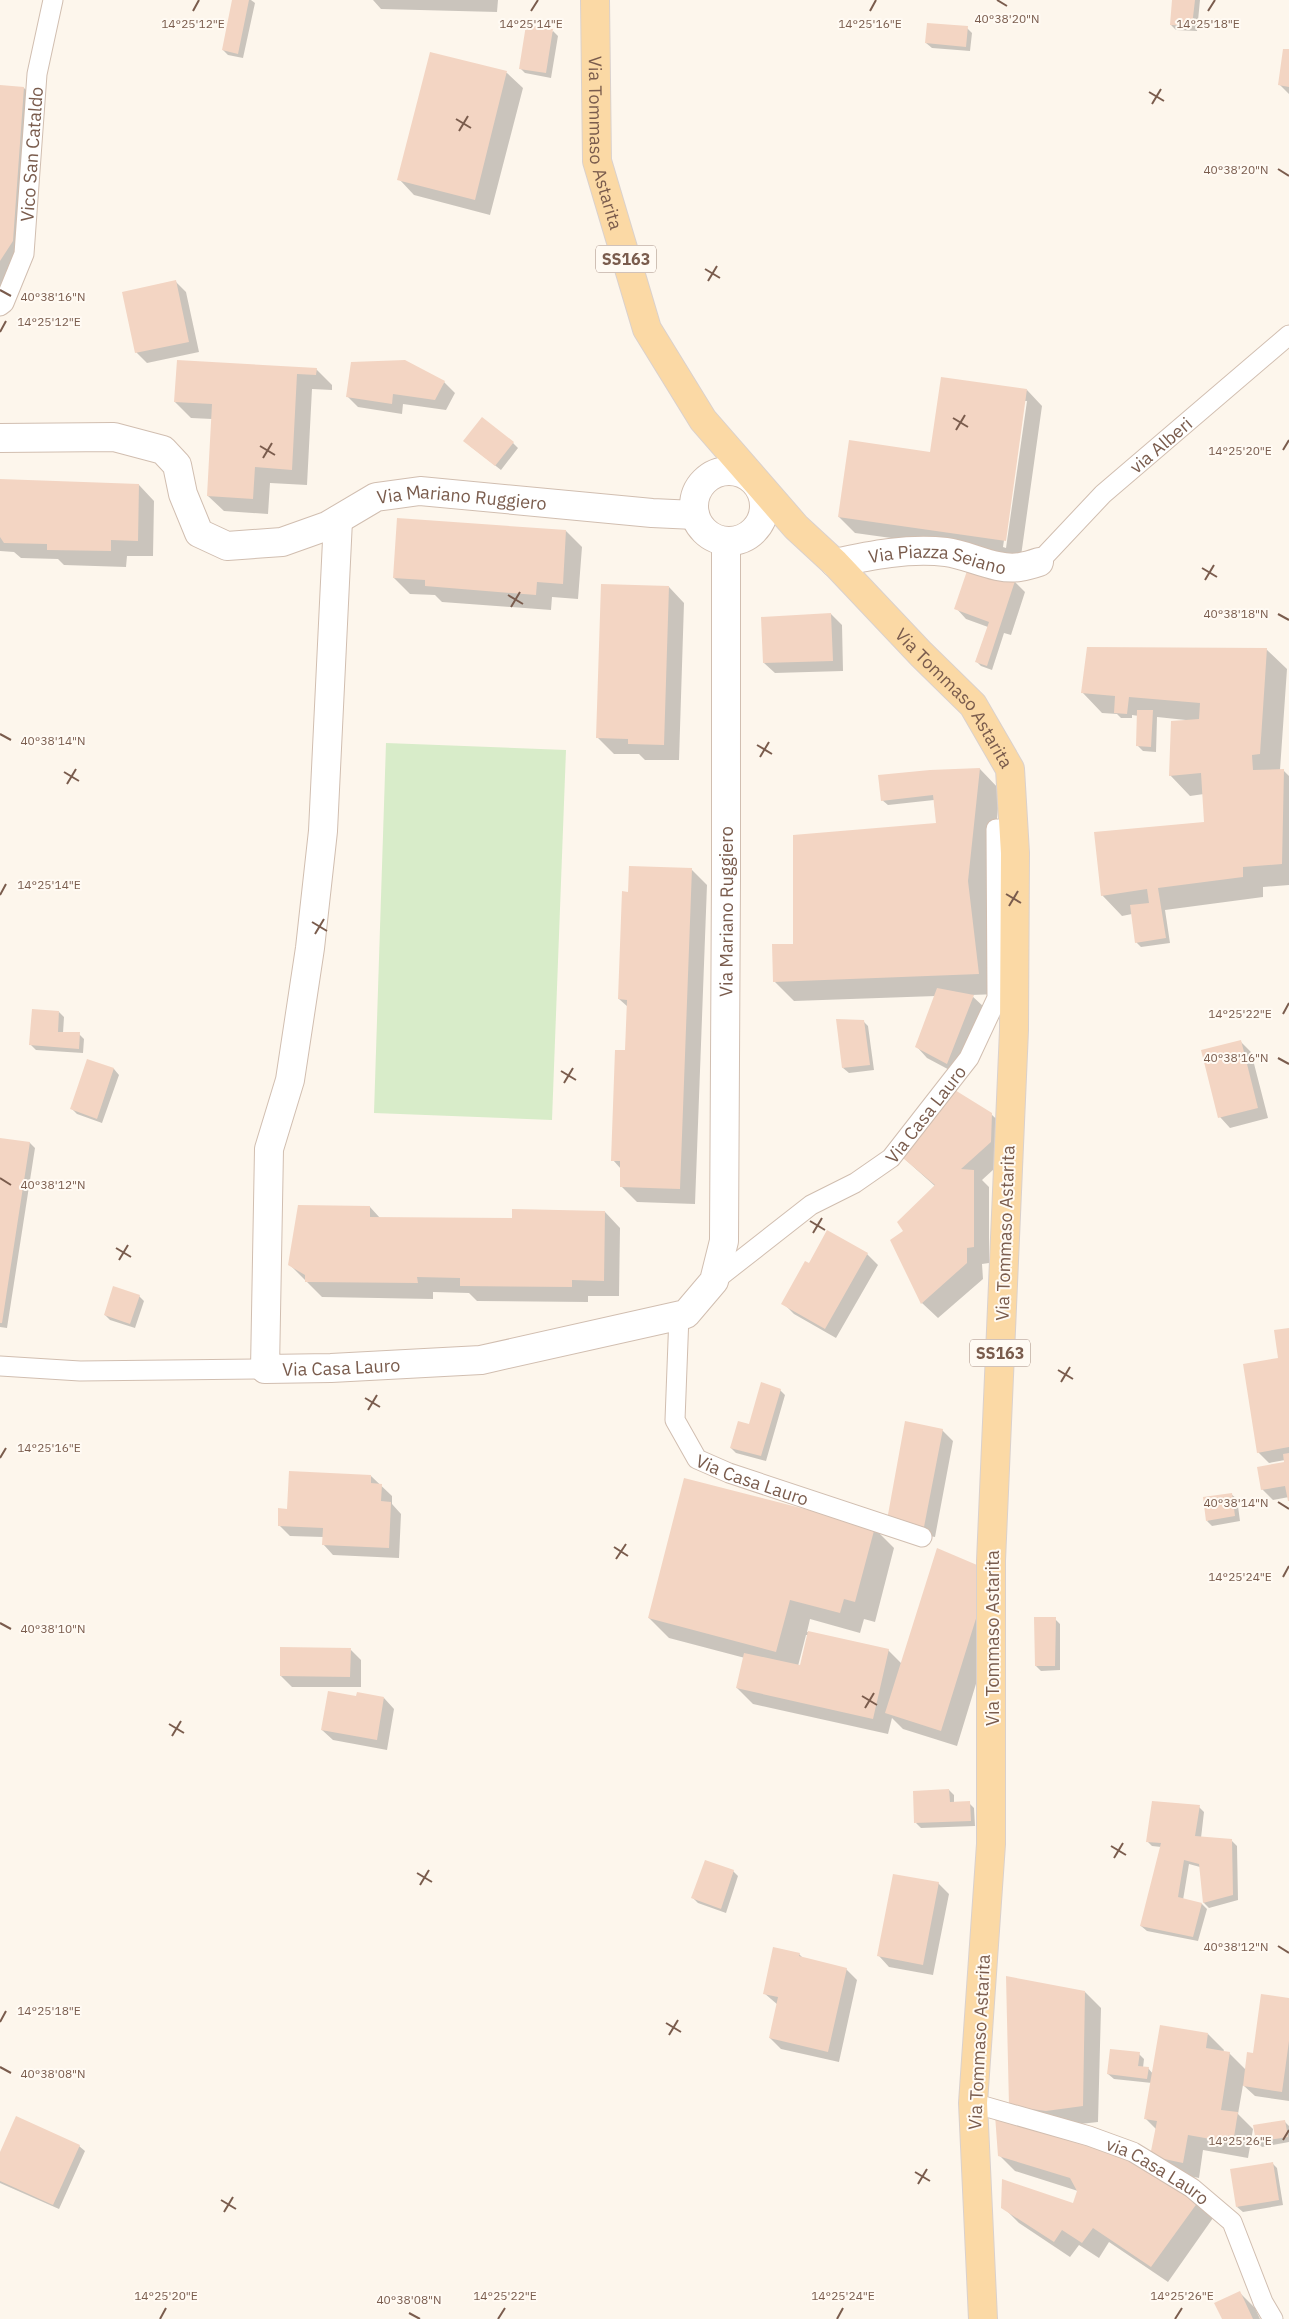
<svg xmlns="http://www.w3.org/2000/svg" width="1289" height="2319" font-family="'IBM Plex Sans',sans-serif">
<rect width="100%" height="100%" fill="#fdf6ec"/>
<path fill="#d8ecc9" d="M386,743L566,750L552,1120L374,1113Z"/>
<path fill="#0003" fill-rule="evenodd" d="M233,0H251L255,3L243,58L228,55L223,50Z
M373,0H498L497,12L381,9Z
M1173,0H1200L1197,31L1176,30L1171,25Z
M967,28L972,33L970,51L932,48L926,43Z
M553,31L558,36L551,78L525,73L520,68Z
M1289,51V94L1280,85Z
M431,54L507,73L523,88L490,215L414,195L399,179Z
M0,86L24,88L40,104L28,258L0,291Z
M176,282L186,292L199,352L147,363L136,352Z
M316,369L332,385V390L312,389L307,485L270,483L268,514L224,511L208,496L212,419L191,418L175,402Z
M444,382L455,393L446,410L403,404L402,414L358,407L347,396Z
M1027,390L1042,406L1021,556L855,533L839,517ZM1024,401H1027L1006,548L1003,547Z
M513,443L518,448L501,470L470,446Z
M0,481L139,485L154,501L153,556H127L126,567L64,565L58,559L21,558L14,552L0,551Z
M566,531L582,547L578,599L552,597L551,610L442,602L435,595L410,594L394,578Z
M1015,582L1025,592L1011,635L1004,633L992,670L981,666L976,661L988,627L966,619L956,608Z
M669,587L684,603L679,760H645L639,754H614L598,738Z
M831,614L842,625L843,671L775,673L764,663Z
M1266,649L1287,669L1280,770H1283L1289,776V885L1263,887V897L1165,910L1170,943L1141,947L1136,942L1132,914L1122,916L1102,895L1205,823L1204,794L1190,796L1170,775L1186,720L1157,717L1156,752L1143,751L1138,746L1139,716L1132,715V718H1121L1117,714L1102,713L1082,692Z
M980,769L1000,790L988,902L999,994L971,995L984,1007L957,1074L927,1058L917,1047L936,996L794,1001L774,981L794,946L937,824L934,800L888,805L882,800Z
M691,869L707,885L695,1204L637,1202L621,1186V1169L613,1160L626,1052L628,1007L619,999L630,893Z
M59,1012L64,1017L63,1033L79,1034L84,1039L83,1053L36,1050L31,1045Z
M863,1021L868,1026L874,1070L849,1073L843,1068Z
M1240,1041L1251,1052L1268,1118L1230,1128L1220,1117Z
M88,1061L114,1069L119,1075L102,1123L77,1114L72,1109Z
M991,1114L1008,1130L1006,1158L982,1180L989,1187V1263L982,1264L983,1279L938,1318L922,1303L905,1231L936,1187L898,1153Z
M0,1139L30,1143L35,1148L7,1328L0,1327Z
M370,1207L380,1218L513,1219L605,1212L620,1228L619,1296H588V1302L477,1301L469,1293L433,1292V1299L322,1297L289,1264Z
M828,1232L867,1254L878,1265L836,1338L794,1314L783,1303L809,1264Z
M139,1296L144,1301L135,1328L110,1320L105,1315Z
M1289,1329V1500V1497L1273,1500L1262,1489L1286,1463L1285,1460L1269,1463L1258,1452Z
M780,1390L785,1395L766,1461L736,1453L731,1448Z
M942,1430L953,1441L935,1537L899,1530Z
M371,1476L392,1496V1504L401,1514L399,1558L333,1555L323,1544V1537L290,1536L279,1525L288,1510Z
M1231,1494L1237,1499L1240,1521L1212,1526L1207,1521Z
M874,1528L894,1548L875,1622L864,1619L860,1633L810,1619L807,1632L888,1650L902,1664L937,1550L998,1612L957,1746L903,1729L892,1718L888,1734L753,1704L737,1688L745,1658L669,1638L649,1618ZM806,1635H808L801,1667L798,1666Z
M1055,1619L1060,1624V1670L1041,1671L1036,1666Z
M350,1649L361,1660V1687H292L281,1676Z
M384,1698L394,1709L387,1750L333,1740L322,1730Z
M949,1790L954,1795V1803H969L974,1808L975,1826L921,1828L916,1823Z
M1199,1807L1204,1812L1201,1838L1231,1840L1237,1846L1238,1900L1209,1908L1204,1903L1200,1867L1189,1864L1183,1900L1202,1904L1207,1909L1198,1941L1147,1931L1141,1926L1161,1847L1152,1846L1147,1841Z
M733,1871L738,1876L726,1913L698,1903L693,1898Z
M938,1883L949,1894L933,1975L889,1967L879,1956Z
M799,1954L804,1959L846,1969L857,1980L839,2062L781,2049L770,2038L778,2005L764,1993Z
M1007,1977L1085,1992L1101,2008L1098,2122L1062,2126L1026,2122Z
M1289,2000V2101L1255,2096L1243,2085L1238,2114L1253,2129L1248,2158L1203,2150L1199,2178L1168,2172L1152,2156L1156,2129L1146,2119L1152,2083L1114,2079L1108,2074L1139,2054L1144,2059L1143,2068H1148L1153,2074L1208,2034L1224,2050L1223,2052L1229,2053L1246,2070Z
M1284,2121L1289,2126V2142L1262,2147L1257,2142Z
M79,2146L85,2151L59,2209L0,2183V2155Z
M999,2155L1197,2203L1213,2218L1168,2282L1109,2242L1099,2258L1079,2245L1070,2257L1019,2223L1003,2207L1074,2205L1078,2191L1015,2171Z
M1272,2163L1277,2168L1283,2205L1243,2212L1237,2207Z
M1239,2292L1255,2308L1260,2319H1223Z"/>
<path fill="#f3d5c3" d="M232,0H249L238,54L222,50Z
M1172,0H1195L1192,26L1170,25Z
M927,23L968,26L966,47L925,43Z
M526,25L553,29L546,73L519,69Z
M1283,49H1289V87L1278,85Z
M430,52L507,71L475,200L397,180Z
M0,85L24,87L13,241L0,261Z
M176,280L189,342L135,353L122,292Z
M177,360L317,368L316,375L297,374L292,470L255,467L253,499L207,496L212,404L174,402Z
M405,360L445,381L435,400L393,394L392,404L346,397L351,362Z
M941,377L1027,389L1006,541L838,517L849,440L930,452Z
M482,417L514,442L495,466L463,441Z
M0,479L139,484L138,541L111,540V551L47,550V544L4,543L0,537Z
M397,518L566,530L563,584L537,582L536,595L425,586V580L393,578Z
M969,565L1015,581L987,666L975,662L989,622L954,609Z
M601,584L669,586L664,745L628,744V739L596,738Z
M831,613L833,661L763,663L761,617Z
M1087,647L1267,648L1260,754L1252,755L1253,770L1284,769L1282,864L1243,867V877L1158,888L1166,938L1135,943L1130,905L1149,903L1147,889L1101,896L1094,832L1204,822L1201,773L1169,776L1171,721L1199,719L1200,703L1129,697L1127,714L1114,713L1115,696L1081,693Z
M1137,710H1153L1151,747L1136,746Z
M980,768L968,881L979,974L773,982L772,944H793V835L936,823L933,795L881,801L878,775L930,770Z
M629,866L692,868L680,1189L620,1187V1161H611L615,1050H625L627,1000L618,999L622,891L628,892Z
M937,988L974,995L947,1064L915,1047Z
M32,1009L59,1011L58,1032H80L79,1049L29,1045Z
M836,1019L864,1020L870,1065L842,1068Z
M1241,1040L1258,1108L1218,1118L1201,1050Z
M87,1059L114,1068L97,1119L70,1109Z
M950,1087L992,1113L991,1142L961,1169L974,1170V1247L967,1248V1263L921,1304L890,1240L903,1231L897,1222L935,1185L897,1153Z
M0,1138L30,1142L2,1323H0Z
M298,1205L370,1206V1217L512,1218V1209L605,1211L604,1281L572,1280V1287L460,1286V1278L417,1277L418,1283L305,1282V1275L288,1265Z
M827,1230L868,1253L825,1329L781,1304L805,1261L809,1263Z
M113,1286L140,1295L130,1324L104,1315Z
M1289,1328V1447L1257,1453L1243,1364L1278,1358L1274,1330Z
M761,1382L781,1389L761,1456L730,1448L738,1421L749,1424Z
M905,1421L943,1429L924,1527L887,1520Z
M1289,1453V1501H1288L1285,1486L1261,1490L1257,1467L1284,1462L1283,1454Z
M289,1471L371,1475V1483L382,1484L381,1501L391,1502L389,1548L322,1545L323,1528L278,1526V1508L287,1509Z
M684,1478L875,1527L855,1602L844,1599L840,1613L790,1600L776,1652L648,1618Z
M1232,1493L1235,1516L1206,1521L1203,1497Z
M937,1548L977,1565L983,1596L941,1731L885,1713Z
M1034,1617H1056L1055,1666H1035Z
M808,1631L889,1649L873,1719L736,1688L744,1653L800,1665Z
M280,1647L351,1648L350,1677L280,1676Z
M328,1691L356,1696L357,1692L384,1697L377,1740L321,1730Z
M949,1789L950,1802L970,1801L971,1821L914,1823L913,1791Z
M1152,1801L1200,1805L1195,1836L1232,1839L1233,1895L1203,1903L1199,1864L1184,1860L1178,1897L1202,1903L1193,1937L1140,1926L1161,1843L1146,1842Z
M705,1860L734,1870L721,1909L691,1898Z
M893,1874L939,1882L923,1965L877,1956Z
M773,1947L800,1953L799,1956L847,1968L828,2052L769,2038L778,1997L763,1994Z
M1006,1976L1085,1991L1083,2106L1046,2111L1009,2106Z
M1261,1994L1289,1998V2041L1282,2092L1243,2086L1247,2052L1253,2053Z
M1160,2025L1208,2033L1206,2048L1230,2052L1221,2110L1238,2112L1233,2143L1188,2135L1183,2163L1150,2156L1157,2121L1144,2119Z
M1110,2049L1140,2052L1138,2066L1149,2067L1147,2079L1107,2074Z
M995,2115L1132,2153L1198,2202L1151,2267L1093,2228L1082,2243L1062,2230L1054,2242L1001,2208L1002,2179L1073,2203L1077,2191L1070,2178L998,2156Z
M16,2116L80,2145L53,2205L0,2181V2152Z
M1285,2120L1288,2137L1256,2142L1253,2125Z
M1273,2162L1279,2200L1236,2207L1230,2169Z
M1240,2291L1253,2319H1222L1214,2303Z"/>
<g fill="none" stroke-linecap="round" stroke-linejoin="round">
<g stroke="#d1beb0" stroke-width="21">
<g id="lane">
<path id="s1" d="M0,306L4,303L24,254L37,74L53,0"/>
<path id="s2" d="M1039,562L1103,494L1289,335"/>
<path id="s3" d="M714,1281L811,1205L855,1183L891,1158L969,1058L997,998L996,829L1014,830"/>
<path id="s4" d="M679,1315L675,1420L697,1459L729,1473L922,1537"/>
<path d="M0,1366L80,1371L265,1369"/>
<path id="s5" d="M973,2103L1089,2136L1133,2152L1192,2188L1232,2222L1263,2302L1273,2319"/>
</g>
</g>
<g stroke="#d1beb0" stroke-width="30">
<g id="street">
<path id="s6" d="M0,438L114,437L163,450L177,465L183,494L199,533L227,546L282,542L327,526L376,497L420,491L652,513L695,515"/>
<circle cx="729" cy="506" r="35"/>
<path id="s7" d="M338,520L323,831L310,948L290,1080L269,1149L265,1369L331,1368L481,1360L686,1314L714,1281L724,1241L726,878V541"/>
<path id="s8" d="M835,563C872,555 908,548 946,552C970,555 996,571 1020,567C1027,566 1033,564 1039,562"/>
</g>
</g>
<g stroke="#dad1cd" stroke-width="30">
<g id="primary">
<path id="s9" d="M595,0L597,161L647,329L703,420L796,527L835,563L921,654L973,705L1010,769L1015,853L1014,1030L991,1561V1844L973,2103L983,2319"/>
</g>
</g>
<use href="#lane" stroke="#fff" stroke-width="19"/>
<use href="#street" stroke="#fff" stroke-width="28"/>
<use href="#primary" stroke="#fbd9a5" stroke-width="28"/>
</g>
<path fill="none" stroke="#7a5c4d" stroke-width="2" d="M997,0L1007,6M193,11L199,0M531,11L538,0M870,11L876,0M1208,11L1215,0M1149,92L1164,101M1152,104L1161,89M456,119L471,128M459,131L468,116M1278,169L1289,176M705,269L720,278M708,281L717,266M0,290L11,296M0,332L6,321M953,418L968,427M956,430L965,415M260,446L275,455M1283,450L1289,440M263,458L272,443M1202,568L1217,577M1205,580L1214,565M508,595L523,604M511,607L520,592M1278,614L1289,620M0,734L11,740M757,745L772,754M760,757L769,742M64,772L79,781M67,784L76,769M1006,894L1021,903M0,895L6,884M1009,906L1018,891M312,922L327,931M315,934L324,919M1283,1014L1289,1003M1278,1058L1289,1064M561,1071L576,1080M564,1083L573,1068M0,1178L11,1185M810,1221L825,1230M813,1233L822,1218M116,1248L131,1257M119,1260L128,1245M1058,1370L1073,1379M1061,1382L1070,1367M365,1398L380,1407M368,1410L377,1395M0,1458L6,1448M1278,1502L1289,1509M614,1547L628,1556M616,1559L626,1544M1283,1577L1289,1566M0,1623L11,1629M862,1696L877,1705M865,1708L874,1693M169,1724L184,1733M172,1736L181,1721M1111,1846L1126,1855M1114,1858L1123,1843M417,1873L432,1882M420,1885L429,1870M1278,1946L1289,1953M0,2022L6,2011M666,2023L681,2032M669,2035L678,2020M0,2067L11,2073M1283,2140L1289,2130M915,2172L930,2181M918,2184L927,2169M221,2200L236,2209M224,2212L233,2197M409,2313L420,2319M160,2319L166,2308M498,2319L505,2308M837,2319L843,2308M1175,2319L1182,2308"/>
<g text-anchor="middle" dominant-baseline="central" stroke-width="4" stroke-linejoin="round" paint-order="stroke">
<g fill="#fffaf3" stroke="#a28b7f" stroke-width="1">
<rect x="596" y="245.5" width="60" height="27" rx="4"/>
<rect x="970" y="1339.5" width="60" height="27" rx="4"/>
</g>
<g font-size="16" font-weight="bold" fill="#7a5c4d">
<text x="626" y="259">SS163</text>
<text x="1000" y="1353">SS163</text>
</g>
<g font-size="18" fill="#7a5c4d" stroke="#fffaf3">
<text stroke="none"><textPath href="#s9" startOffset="144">Via Tommaso Astarita</textPath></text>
<text stroke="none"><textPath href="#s1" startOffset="158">Vico San Cataldo</textPath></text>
<text stroke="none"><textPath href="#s2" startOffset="169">via Alberi</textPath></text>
<text stroke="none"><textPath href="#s6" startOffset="534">Via Mariano Ruggiero</textPath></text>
<text stroke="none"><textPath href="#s8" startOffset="104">Via Piazza Seiano</textPath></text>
<text stroke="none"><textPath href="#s9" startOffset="819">Via Tommaso Astarita</textPath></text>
<text stroke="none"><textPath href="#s7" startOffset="1695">Via Mariano Ruggiero</textPath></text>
<text stroke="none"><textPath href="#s3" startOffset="272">Via Casa Lauro</textPath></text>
<text transform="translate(1005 1233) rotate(-88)">Via Tommaso Astarita</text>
<text stroke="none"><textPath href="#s7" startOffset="931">Via Casa Lauro</textPath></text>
<text stroke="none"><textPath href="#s4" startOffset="209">Via Casa Lauro</textPath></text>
<text transform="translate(992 1638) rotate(-90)">Via Tommaso Astarita</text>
<text transform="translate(979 2042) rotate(-87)">Via Tommaso Astarita</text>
<text stroke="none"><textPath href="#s5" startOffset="198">via Casa Lauro</textPath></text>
</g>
</g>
<g font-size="12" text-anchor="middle" fill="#7a5c4d" stroke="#fffaf3" stroke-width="4" stroke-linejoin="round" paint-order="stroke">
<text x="1007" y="23">40°38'20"N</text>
<text x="193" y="28">14°25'12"E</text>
<text x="531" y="28">14°25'14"E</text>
<text x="870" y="28">14°25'16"E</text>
<text x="1208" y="28">14°25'18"E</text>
<text x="1236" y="174">40°38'20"N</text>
<text x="53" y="301">40°38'16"N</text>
<text x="49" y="326">14°25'12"E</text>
<text x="1240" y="455">14°25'20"E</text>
<text x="1236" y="618">40°38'18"N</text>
<text x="53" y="745">40°38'14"N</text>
<text x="49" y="889">14°25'14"E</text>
<text x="1240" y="1018">14°25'22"E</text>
<text x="1236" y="1062">40°38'16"N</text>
<text x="53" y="1189">40°38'12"N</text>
<text x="49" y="1452">14°25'16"E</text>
<text x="1236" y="1507">40°38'14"N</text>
<text x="1240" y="1581">14°25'24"E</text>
<text x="53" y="1633">40°38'10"N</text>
<text x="1236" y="1951">40°38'12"N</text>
<text x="49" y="2015">14°25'18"E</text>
<text x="53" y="2078">40°38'08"N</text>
<text x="1240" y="2145">14°25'26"E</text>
<text x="166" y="2300">14°25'20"E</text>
<text x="505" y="2300">14°25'22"E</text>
<text x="843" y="2300">14°25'24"E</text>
<text x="1182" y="2300">14°25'26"E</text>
<text x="409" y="2304">40°38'08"N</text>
</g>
</svg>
